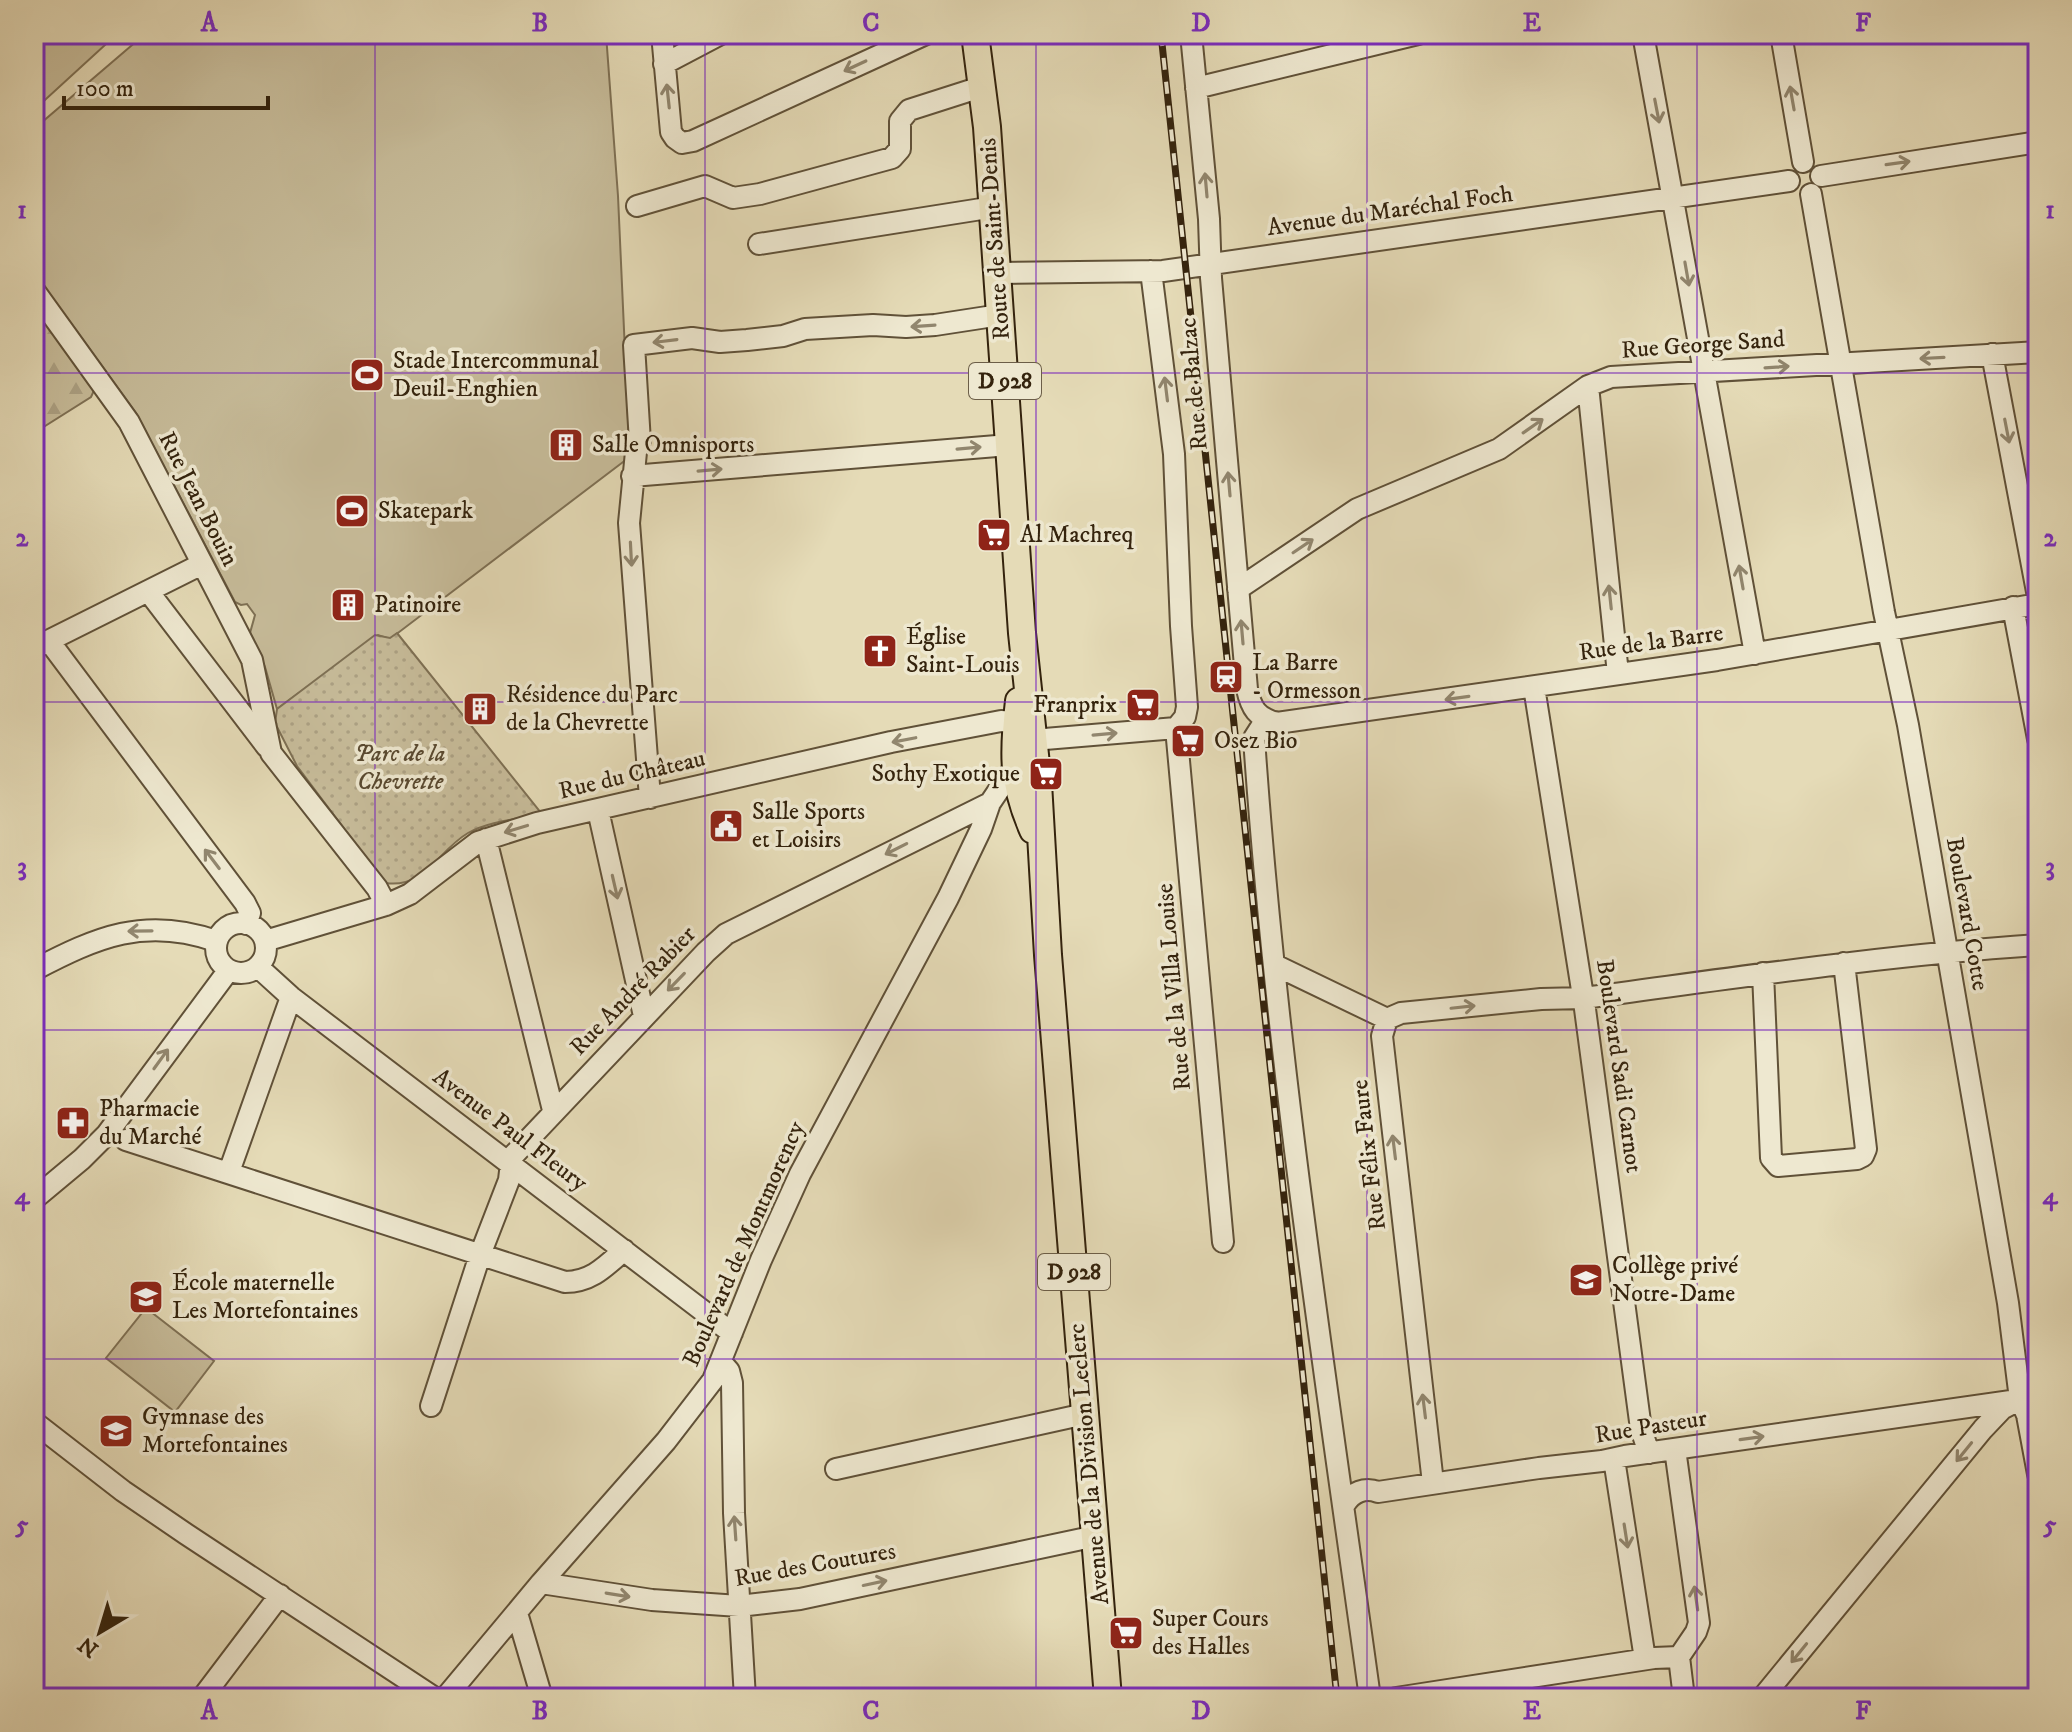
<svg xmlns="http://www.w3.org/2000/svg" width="2072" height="1732" font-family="'IM FELL DW Pica',serif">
<defs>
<pattern id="forest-firs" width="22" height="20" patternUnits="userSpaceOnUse" patternTransform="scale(2)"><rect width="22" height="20" fill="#c7bc9a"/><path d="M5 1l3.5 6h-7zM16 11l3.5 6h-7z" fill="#aca184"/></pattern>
<pattern id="park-dots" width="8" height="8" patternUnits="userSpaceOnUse" patternTransform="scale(2)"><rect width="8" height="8" fill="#c7bc9a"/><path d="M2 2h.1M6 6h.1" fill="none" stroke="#aca184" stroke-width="1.8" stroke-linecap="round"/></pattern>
</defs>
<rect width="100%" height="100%" fill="#e5dbb7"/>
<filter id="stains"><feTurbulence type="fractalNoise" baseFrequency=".0025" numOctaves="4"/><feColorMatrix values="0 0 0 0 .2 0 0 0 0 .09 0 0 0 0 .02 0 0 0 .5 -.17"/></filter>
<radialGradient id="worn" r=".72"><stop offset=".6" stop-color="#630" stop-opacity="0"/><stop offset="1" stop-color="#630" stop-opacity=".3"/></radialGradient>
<path fill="#c7bc9a" stroke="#7e7054" stroke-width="2" d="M34,34H117L34,110Z
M145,34H606L618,196L629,441L627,459L390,639L378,635L277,709L265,667L250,633L255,615L247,604L241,605L235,602L136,413L67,318L64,319L34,279V129Z
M146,1308L214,1361L175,1412L106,1358Z"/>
<path fill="url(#forest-firs)" stroke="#7e7054" stroke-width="2" d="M34,302L97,384L91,397L34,433Z"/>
<path fill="url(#park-dots)" stroke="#7e7054" stroke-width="2" d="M397,633L542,814C519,819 489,821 468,833C437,851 426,889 385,883L297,766L275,723L277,709L375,635L390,638Z"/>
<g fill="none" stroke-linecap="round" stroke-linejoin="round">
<g stroke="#605138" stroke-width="24">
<path id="minor" d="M662,34L671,132L675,138L682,143L693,141L926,34
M1191,34L1209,219L1211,278L1247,689C1251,708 1257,718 1277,723L1717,660L2038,604
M1643,34L1755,654
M1781,34L1803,162
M664,64L721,34
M1196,88L1418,34
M1821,176L2038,142
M1811,194L1884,612L1908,725L2008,1303L2020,1399L2027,1415L2038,1474
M637,206L705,186L733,198L760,194L892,158L900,149V121L909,110L984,86
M759,244L994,207
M1151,271L1174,454L1181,626L1187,707L1185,717L1176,728
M998,273L1163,271L1789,181
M34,290L129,422L252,660L271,753L377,888L386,905
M1992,354L2038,597
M1588,386L1618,674
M632,476L1009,445
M1238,589L1357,509L1499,449L1588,386L1611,377L2038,352
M148,591L267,747
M2013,607L2038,739
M49,641L245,903L250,913L246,924
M34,648L202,564
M1534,687L1585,1009L1641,1429L1649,1453
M1269,721L1266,728L1261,727L1254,738C1276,1060 1326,1379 1370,1698
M1176,728L1223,1242
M1021,741L1176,728
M650,798L629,523L636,452L640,442L634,345L692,338L720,342L747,340L783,336L805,329L873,325L906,327L935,325L1000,315
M598,810L644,1016
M486,839L553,1110
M216 948a25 25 0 1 1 50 0a25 25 0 1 1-50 0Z
M265,941L386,905L410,894L478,842L537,823L891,742L1001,721L1029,723
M1275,965L1387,1019
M258,967L291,997L732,1333
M34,970C97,937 145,916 216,941
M1763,973L1771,1158L1778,1166L1857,1159L1863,1156L1866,1149L1844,963
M126,1140L565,1282C591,1282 605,1267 624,1250
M508,1161L706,952L726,934L990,803
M229,1172L291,997
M34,1199L82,1159L107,1134L228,971
M722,1363L729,1371L732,1383L734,1513L745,1698
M431,1406L480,1255L509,1180L511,1163
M34,1422L123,1491L186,1534L435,1698
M1675,1449L1699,1623L1696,1632L1679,1657L1684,1698
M1614,1459L1645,1659
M836,1469L1085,1414
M1433,1483L1382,1036L1387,1019L1401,1013L1541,999L1584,998C1735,978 1886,955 2038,945
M1345,1504C1352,1492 1365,1487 1378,1492L1539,1468L1602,1461L1625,1456L2038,1397
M541,1583L652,1600L739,1606L800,1599L1096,1536
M517,1613L542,1698
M202,1698L280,1595
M445,1698L541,1583L666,1441L713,1380L761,1260L800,1174L948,898L981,829L990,803L1015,766
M1396,1698L1654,1658L1679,1657
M1762,1698L1983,1429L2002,1409L2017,1401"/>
</g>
<g stroke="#34230d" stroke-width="30">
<path id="major" d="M975,34L987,127L1022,633L1038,783L1048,955L1108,1698
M1019,701C1013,752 1012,782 1033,830"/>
</g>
<use href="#minor" stroke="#eee8d0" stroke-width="20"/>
<use href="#major" stroke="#e5dbb7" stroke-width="26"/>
<g stroke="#34230d" stroke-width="7">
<path id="rail" d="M1161,34L1337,1698"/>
</g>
<use href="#rail" stroke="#eee8d0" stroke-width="4" stroke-dasharray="12" stroke-linecap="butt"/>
</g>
<defs><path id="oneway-shaft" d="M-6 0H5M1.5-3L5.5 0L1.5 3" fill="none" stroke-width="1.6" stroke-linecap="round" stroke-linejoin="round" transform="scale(2)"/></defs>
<g stroke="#91866e">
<use href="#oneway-shaft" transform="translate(855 66) rotate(155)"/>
<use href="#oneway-shaft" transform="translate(668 96) rotate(-96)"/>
<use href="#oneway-shaft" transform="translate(1792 98) rotate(-100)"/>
<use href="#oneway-shaft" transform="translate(1657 111) rotate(79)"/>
<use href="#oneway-shaft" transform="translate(1898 163) rotate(-8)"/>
<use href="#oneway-shaft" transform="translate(1206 185) rotate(-95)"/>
<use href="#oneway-shaft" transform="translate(1687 274) rotate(80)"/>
<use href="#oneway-shaft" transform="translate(923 326) rotate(176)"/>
<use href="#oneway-shaft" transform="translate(665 341) rotate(173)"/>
<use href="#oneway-shaft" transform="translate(1932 358) rotate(177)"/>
<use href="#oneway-shaft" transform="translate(1777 367) rotate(-4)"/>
<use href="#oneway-shaft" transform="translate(1166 389) rotate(-97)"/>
<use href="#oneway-shaft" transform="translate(1533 426) rotate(-35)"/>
<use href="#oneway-shaft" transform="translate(2007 431) rotate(79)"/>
<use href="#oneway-shaft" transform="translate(969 448) rotate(-5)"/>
<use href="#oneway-shaft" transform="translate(710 470) rotate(-5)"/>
<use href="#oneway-shaft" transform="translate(1229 484) rotate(-95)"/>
<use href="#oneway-shaft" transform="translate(1303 546) rotate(-34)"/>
<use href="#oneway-shaft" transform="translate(631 554) rotate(87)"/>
<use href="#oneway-shaft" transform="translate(1741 577) rotate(-100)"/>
<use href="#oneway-shaft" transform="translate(1610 597) rotate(-96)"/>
<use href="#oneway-shaft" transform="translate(1242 632) rotate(-95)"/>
<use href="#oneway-shaft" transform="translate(1457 698) rotate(172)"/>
<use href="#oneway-shaft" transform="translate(1105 734) rotate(-5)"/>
<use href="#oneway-shaft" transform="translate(904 740) rotate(169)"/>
<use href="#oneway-shaft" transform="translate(516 829) rotate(163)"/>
<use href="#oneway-shaft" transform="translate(896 849) rotate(153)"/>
<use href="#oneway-shaft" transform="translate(212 859) rotate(-127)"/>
<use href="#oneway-shaft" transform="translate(615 887) rotate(77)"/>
<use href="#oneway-shaft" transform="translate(140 931) rotate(179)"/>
<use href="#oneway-shaft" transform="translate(676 982) rotate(134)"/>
<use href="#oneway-shaft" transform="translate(1463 1007) rotate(-6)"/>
<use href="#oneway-shaft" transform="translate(161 1059) rotate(-54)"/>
<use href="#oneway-shaft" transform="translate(1394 1147) rotate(-97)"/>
<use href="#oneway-shaft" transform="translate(1424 1406) rotate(-97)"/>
<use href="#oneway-shaft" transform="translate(1752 1438) rotate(-8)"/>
<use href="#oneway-shaft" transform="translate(1964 1452) rotate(129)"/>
<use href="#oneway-shaft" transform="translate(735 1528) rotate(-94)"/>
<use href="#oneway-shaft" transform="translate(1626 1536) rotate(81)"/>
<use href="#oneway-shaft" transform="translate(875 1583) rotate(-12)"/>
<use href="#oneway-shaft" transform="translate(618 1595) rotate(9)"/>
<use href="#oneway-shaft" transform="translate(1696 1598) rotate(-98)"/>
<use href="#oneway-shaft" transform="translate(1799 1653) rotate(129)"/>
</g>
<path fill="none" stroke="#7b2cbf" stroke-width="2" stroke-opacity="0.55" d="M375,34V1698M705,34V1698M1036,34V1698M1367,34V1698M1697,34V1698M34,373H2038M34,702H2038M34,1030H2038M34,1359H2038"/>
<defs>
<g id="stadium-square" transform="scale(1.8)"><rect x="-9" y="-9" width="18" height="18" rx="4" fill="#8f2418" stroke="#eee8d0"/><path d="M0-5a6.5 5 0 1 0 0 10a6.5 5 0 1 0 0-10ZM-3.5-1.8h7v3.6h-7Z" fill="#fff"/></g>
<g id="building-square" transform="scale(1.8)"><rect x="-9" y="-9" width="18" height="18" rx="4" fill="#8f2418" stroke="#eee8d0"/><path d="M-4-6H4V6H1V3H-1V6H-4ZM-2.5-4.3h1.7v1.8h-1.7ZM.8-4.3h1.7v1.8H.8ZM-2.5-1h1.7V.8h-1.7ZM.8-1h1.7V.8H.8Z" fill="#fff"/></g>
<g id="supermarket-square" transform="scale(1.8)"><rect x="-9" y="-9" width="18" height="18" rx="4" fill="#8f2418" stroke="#eee8d0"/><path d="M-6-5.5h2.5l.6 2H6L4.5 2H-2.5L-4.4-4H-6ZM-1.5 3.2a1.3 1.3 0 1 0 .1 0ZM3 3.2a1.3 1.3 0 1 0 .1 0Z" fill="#fff"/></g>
<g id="church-square" transform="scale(1.8)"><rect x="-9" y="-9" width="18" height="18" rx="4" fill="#8f2418" stroke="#eee8d0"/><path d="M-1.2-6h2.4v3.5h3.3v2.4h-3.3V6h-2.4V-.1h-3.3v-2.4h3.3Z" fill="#fff"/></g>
<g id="station-square" transform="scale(1.8)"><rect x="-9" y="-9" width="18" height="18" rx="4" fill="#8f2418" stroke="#eee8d0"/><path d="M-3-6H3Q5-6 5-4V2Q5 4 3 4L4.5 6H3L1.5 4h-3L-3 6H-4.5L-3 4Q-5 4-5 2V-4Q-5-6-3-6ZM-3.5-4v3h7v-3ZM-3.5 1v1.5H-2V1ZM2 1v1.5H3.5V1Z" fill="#fff"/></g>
<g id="civic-square" transform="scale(1.8)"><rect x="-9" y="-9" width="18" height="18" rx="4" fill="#8f2418" stroke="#eee8d0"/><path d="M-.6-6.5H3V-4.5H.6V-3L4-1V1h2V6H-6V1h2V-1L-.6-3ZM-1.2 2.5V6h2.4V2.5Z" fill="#fff"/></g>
<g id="pharmacy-square" transform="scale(1.8)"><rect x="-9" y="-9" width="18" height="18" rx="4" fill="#8f2418" stroke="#eee8d0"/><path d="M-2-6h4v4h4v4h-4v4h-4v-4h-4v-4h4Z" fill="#fff"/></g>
<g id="school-square" transform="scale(1.8)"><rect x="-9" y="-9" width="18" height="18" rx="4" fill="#8f2418" stroke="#eee8d0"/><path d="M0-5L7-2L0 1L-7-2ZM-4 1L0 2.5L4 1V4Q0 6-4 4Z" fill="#fff"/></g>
</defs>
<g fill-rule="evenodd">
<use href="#stadium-square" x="367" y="375"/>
<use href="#building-square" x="566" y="445"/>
<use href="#stadium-square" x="352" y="511"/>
<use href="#supermarket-square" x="994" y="535"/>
<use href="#building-square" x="348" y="605"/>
<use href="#church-square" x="880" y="651"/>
<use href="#station-square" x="1226" y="677"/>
<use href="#supermarket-square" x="1143" y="705"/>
<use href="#building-square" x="480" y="709"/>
<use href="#supermarket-square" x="1188" y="741"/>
<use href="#supermarket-square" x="1046" y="774"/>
<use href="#civic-square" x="726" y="826"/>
<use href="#pharmacy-square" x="73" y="1123"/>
<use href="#school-square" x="1586" y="1280"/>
<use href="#school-square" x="146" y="1297"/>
<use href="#school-square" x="116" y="1431"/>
<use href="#supermarket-square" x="1126" y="1633"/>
</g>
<g text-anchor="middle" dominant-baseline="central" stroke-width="7" stroke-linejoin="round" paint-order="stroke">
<g fill="#eee8d0" stroke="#6c5e48" stroke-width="2">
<rect x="969" y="363" width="72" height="36" rx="6"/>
<rect x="1038" y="1254" width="72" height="36" rx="6"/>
</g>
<g font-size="22" font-weight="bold" fill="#34230d">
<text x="1005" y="381">D 928</text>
<text x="1074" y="1272">D 928</text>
</g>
<g font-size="24" fill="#34230d" stroke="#eee8d0">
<text transform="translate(1390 211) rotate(-8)">Avenue du Maréchal Foch</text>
<text transform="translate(995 239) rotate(-94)">Route de Saint-Denis</text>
<text transform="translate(1703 345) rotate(-4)">Rue George Sand</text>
<text transform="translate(1194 384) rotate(-95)">Rue de Balzac</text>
<text transform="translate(198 499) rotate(63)">Rue Jean Bouin</text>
<text transform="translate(1651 643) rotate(-8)">Rue de la Barre</text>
<text transform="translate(632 775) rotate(-13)">Rue du Château</text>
<text transform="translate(1967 914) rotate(80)">Boulevard Cotte</text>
<text transform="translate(1174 987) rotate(-95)">Rue de la Villa Louise</text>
<text transform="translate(633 991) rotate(-46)">Rue André Rabier</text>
<text transform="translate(1619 1066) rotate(82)">Boulevard Sadi Carnot</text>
<text transform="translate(510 1130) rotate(37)">Avenue Paul Fleury</text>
<text transform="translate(1369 1155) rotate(-97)">Rue Félix Faure</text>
<text transform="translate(744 1244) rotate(-66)">Boulevard de Montmorency</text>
<text transform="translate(1651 1427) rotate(-9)">Rue Pasteur</text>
<text transform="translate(1089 1464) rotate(-95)">Avenue de la Division Leclerc</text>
<text transform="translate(815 1565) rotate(-10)">Rue des Coutures</text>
</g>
<g font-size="24" fill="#34230d" stroke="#eee8d0" text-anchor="start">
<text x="393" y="361">Stade Intercommunal<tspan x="393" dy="28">Deuil-Enghien</tspan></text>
<text x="592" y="445">Salle Omnisports</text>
<text x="378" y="511">Skatepark</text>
<text x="1020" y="535">Al Machreq</text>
<text x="374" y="605">Patinoire</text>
<text x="906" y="637">Église<tspan x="906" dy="28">Saint-Louis</tspan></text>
<text x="1252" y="663">La Barre<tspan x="1252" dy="28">- Ormesson</tspan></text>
<text x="506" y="695">Résidence du Parc<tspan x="506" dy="28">de la Chevrette</tspan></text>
<text x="1117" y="705" text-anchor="end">Franprix</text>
<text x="1214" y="741">Osez Bio</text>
<text x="1020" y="774" text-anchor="end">Sothy Exotique</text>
<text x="752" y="812">Salle Sports<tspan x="752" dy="28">et Loisirs</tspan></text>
<text x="99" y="1109">Pharmacie<tspan x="99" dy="28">du Marché</tspan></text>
<text x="1612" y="1266">Collège privé<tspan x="1612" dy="28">Notre-Dame</tspan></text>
<text x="172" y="1283">École maternelle<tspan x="172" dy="28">Les Mortefontaines</tspan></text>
<text x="142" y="1417">Gymnase des<tspan x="142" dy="28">Mortefontaines</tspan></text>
<text x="1152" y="1619">Super Cours<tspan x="1152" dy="28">des Halles</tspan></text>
</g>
<g font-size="24" font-style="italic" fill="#594930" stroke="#eee8d0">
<text x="400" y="754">Parc de la<tspan x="400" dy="28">Chevrette</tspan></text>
</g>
</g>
<rect width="2072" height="1732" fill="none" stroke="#e5dbb7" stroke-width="88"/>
<g transform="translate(100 1632) rotate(218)" stroke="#eee8d0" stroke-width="6" paint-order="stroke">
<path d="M0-6L14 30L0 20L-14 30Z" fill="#34230d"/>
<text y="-12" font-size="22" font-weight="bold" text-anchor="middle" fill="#34230d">N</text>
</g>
<path d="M64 96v12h204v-12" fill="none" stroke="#34230d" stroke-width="4"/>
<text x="76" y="96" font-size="24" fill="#34230d" stroke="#eee8d0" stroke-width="6" paint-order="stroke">100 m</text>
<rect x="44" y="44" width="1984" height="1644" fill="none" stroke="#7b2cbf" stroke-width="3"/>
<g font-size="26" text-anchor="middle" font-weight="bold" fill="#7b2cbf">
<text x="209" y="31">A</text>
<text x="540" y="31">B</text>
<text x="871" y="31">C</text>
<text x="1201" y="31">D</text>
<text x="1532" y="31">E</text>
<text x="1863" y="31">F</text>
<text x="22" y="218">1</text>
<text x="2050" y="218">1</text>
<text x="22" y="546">2</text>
<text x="2050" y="546">2</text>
<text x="22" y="875">3</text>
<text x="2050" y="875">3</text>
<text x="22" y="1204">4</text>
<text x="2050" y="1204">4</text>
<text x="22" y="1533">5</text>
<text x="2050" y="1533">5</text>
<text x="209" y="1719">A</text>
<text x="540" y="1719">B</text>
<text x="871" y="1719">C</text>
<text x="1201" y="1719">D</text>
<text x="1532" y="1719">E</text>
<text x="1863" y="1719">F</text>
</g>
<rect width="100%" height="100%" filter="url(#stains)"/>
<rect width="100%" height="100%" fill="url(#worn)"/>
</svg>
